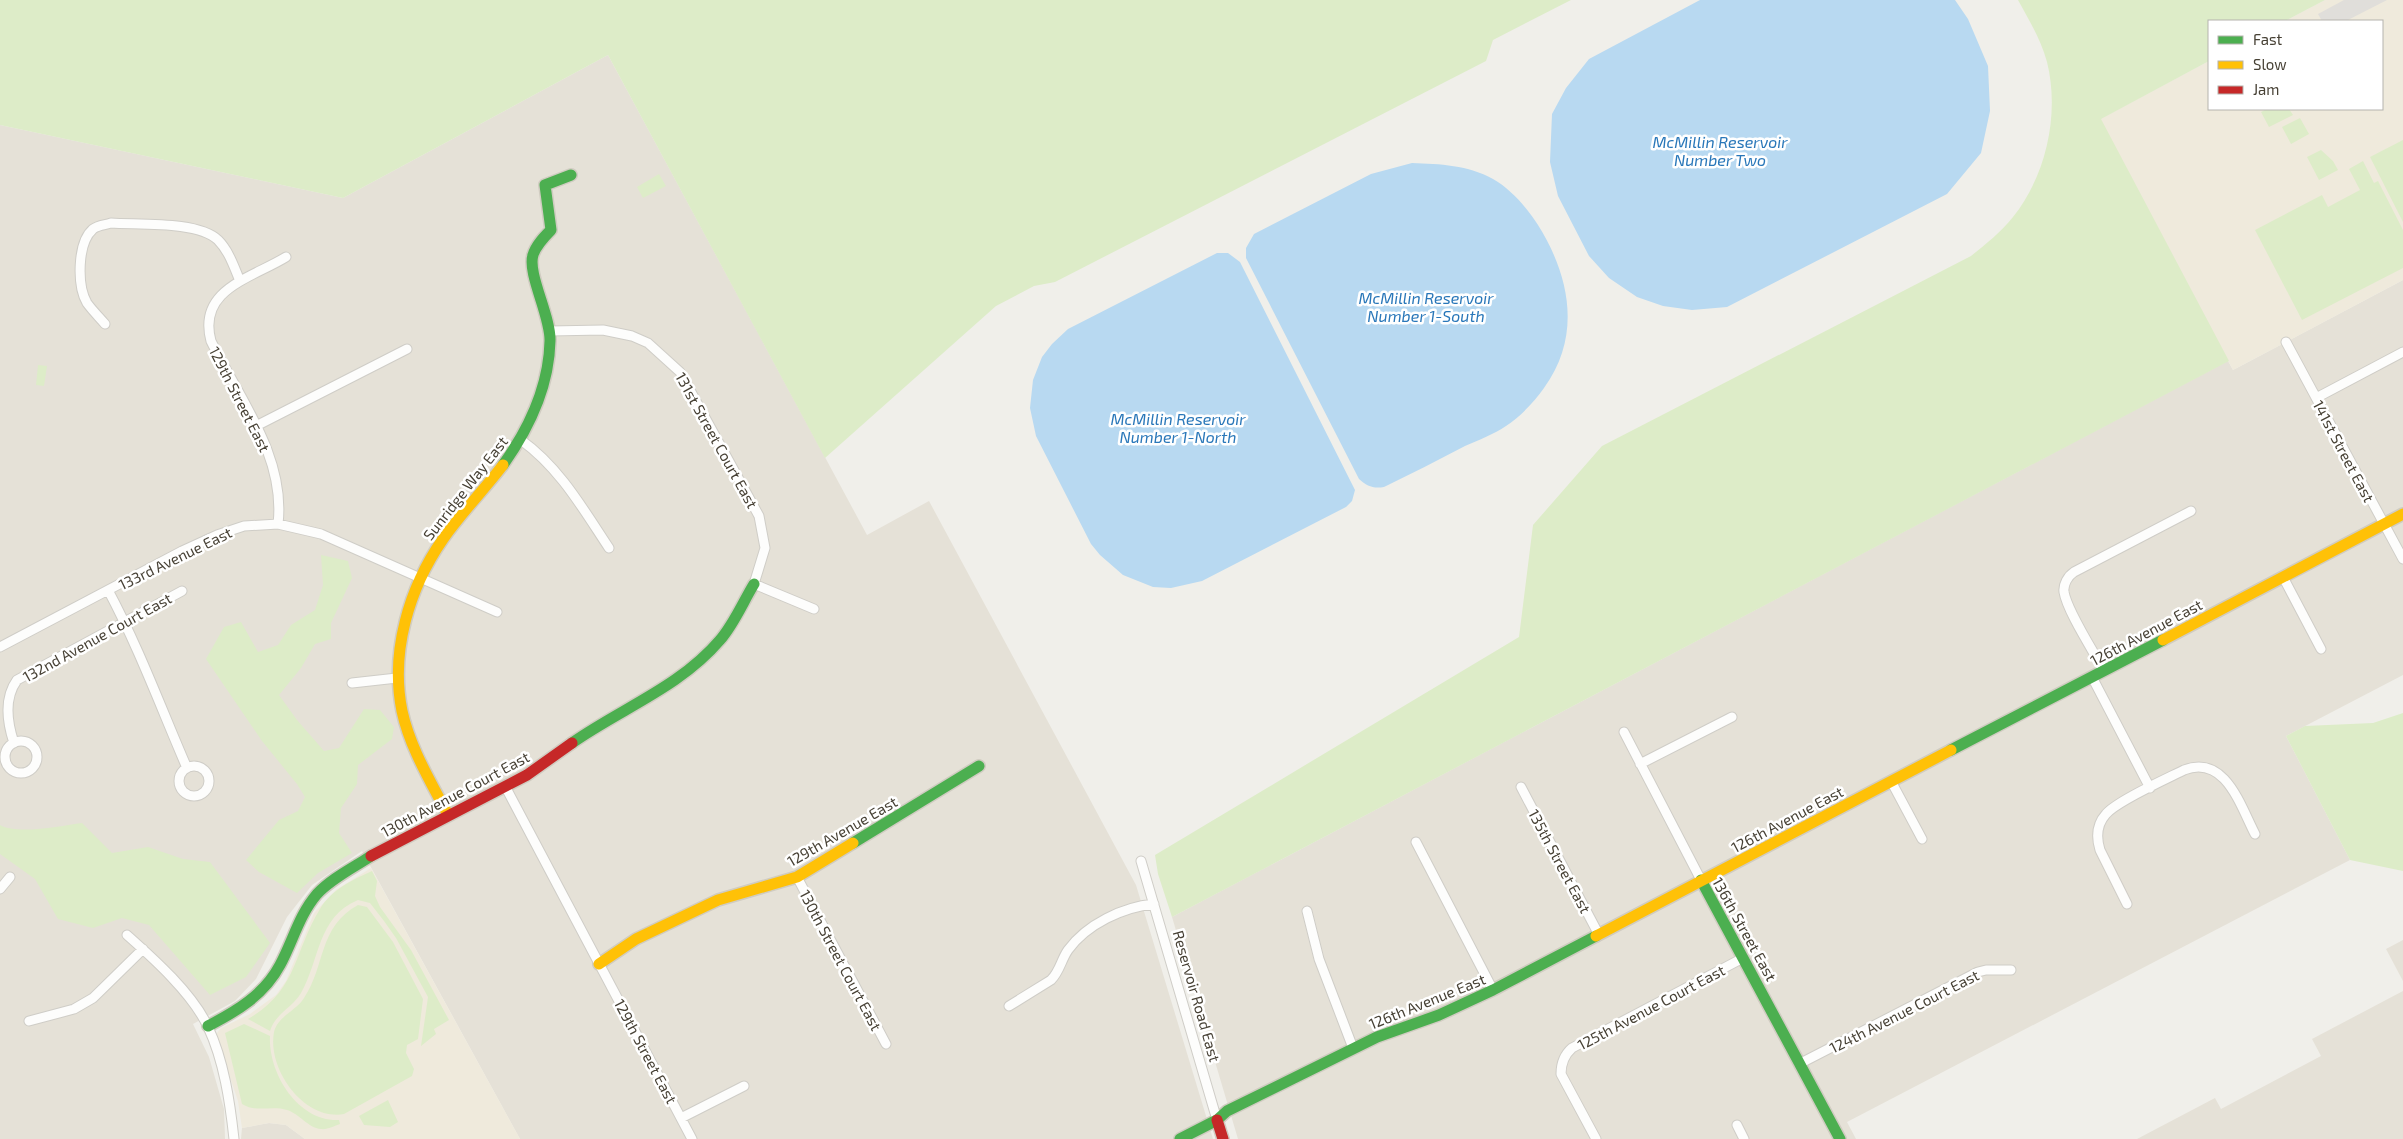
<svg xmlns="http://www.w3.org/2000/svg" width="2403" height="1139" font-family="'Exo 2',sans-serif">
<rect width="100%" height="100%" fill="#f0efea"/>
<path fill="#e5e1d7" d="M608,55L867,535L929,501L1136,885L1213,1139H520L362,851L312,885L287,917L256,979L235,1001L193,1024L209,1057L224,1109L225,1139H0V125L343,198Z
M2403,280V675L2286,736L2350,860L1847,1122L1856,1139H1238L1172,917L2228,361L2233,370Z
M2403,940V981L2386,949Z
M2403,991V1139H2137L2215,1098L2221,1109L2321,1056L2312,1039Z
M269,1123L286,1125L305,1139H241L242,1128Z"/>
<path fill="#efeadc" d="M2325,0H2403V280L2233,370L2100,119L2209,61V109H2382V21H2285Z
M371,868L520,1139H305L286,1125L269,1123L242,1128L238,1101L217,1039V1033L221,1028L250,1014L276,995L286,981L314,913L336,890Z"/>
<path fill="#ddecc8" d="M0,0H1571L1493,40L1486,61L1055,282L1034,286L996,306L825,458L608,55L343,198L0,125Z
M2018,0H2325L2285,21H2209V61L2101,119L2229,361L1172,917L1158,874L1155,855L1519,637L1533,525L1602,446L1971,256C1986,244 2001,232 2013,217C2046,176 2060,114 2047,62C2041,40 2029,20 2018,0Z
M2267,109H2289L2293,115L2269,127L2261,112Z
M2300,118L2309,134L2291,144L2282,127Z
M2403,140V222L2370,157Z
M2321,150L2333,161L2338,170L2319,180L2307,157Z
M2363,161L2374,183L2378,181L2403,230V268L2302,320L2255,230L2322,195L2328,207L2360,190L2349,169Z
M659,174L666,186L643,198L637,187Z
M38,365L47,366L44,386L36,385Z
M321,555L348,561L352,578L331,623V639L315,644L301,668L279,695L297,720L324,751L339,748L364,709L380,710L394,727L392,739L358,765L357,784L341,808L339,833L352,853L318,873L297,893L259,872L246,860L279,820L298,811L305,797L297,784L262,741L206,659L224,627L241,622L258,652L278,645L291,625L315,610L323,585Z
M2403,713V871L2350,860L2286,736L2305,726L2373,723Z
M82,823L112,853L148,847L183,859L210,862L270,943L246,977L210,995L149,925L122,918L93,928L58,919L35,879L0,854V825C18,835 61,826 82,823Z
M372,871L377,881L375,896L380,907L411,950L449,1020L434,1029L436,1034L421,1046L428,997L396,938L384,921L370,903L358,900C317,917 320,960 301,993C293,1007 275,1014 270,1031L248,1019C298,990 293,953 320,909C331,890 352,880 372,871Z
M358,905L367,907L393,942L423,999L418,1039L407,1045L406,1053L414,1069L412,1076L344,1114C304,1121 267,1069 274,1032C278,1016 296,1011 304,998C326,965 318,927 358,905Z
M244,1024L270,1036C268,1073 298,1122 339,1120L340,1124C334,1126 327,1130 321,1129C308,1128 300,1114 287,1110C272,1105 256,1113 242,1104L225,1033Z
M388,1100L398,1122L390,1127L364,1125L359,1116Z"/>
<path fill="#e0deda" d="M2344,0H2387L2346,21H2322L2318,14Z"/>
<path fill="#b8d9f1" d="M1700,0H1955L1968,19L1988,66L1990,111L1981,153L1947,194L1727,307L1692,310L1663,306L1637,297L1609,278L1589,256L1558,196L1550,162L1552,114L1566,88L1589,59Z
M1412,163C1440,164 1468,165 1493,179C1511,189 1527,208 1538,225C1570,276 1582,336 1544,388C1534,402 1520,417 1506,426C1494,434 1479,440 1465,446C1438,460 1411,474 1384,487C1373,489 1367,486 1359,479L1246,258V248L1254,234L1371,174Z
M1217,253H1228L1240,262L1355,490L1352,501L1346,507L1202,581L1171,588L1153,587L1123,575L1100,555L1091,544L1036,436L1030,408L1033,380L1042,357L1052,344L1068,329Z"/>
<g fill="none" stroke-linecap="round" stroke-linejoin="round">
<g stroke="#cfcdc7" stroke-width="11">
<path id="street" d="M105,324C99,317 92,310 87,303C77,286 77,243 93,229C98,225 105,225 111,223C139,225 198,221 218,240C229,251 234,267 240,281
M550,331L603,330L632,336L648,343L680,372L759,516L765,548L754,584L814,609
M2286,342L2403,559
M2316,398L2403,352
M256,426L407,349
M521,440C560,468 583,509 609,548
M278,524C286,457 239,398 211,341C197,289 252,278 286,257
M2283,577L2321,649
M108,590C139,648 161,708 187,768
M0,647L182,551L217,535L244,526L278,524L321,534L497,612
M2104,671C2094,652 2067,611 2064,592C2063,584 2068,576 2074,572L2191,511
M2092,677L2150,788
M352,683L397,678
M1624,732L1701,880
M5 757a16 16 0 1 1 32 0a16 16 0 1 1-32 0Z
M14,743C7,722 4,698 17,680L182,591
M1640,764L1732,717
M179 781a15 15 0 1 1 30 0a15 15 0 1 1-30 0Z
M1891,781L1922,839
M505,786L692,1139
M1521,787L1599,935
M1416,842L1493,990
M1141,861L1217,1120
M797,877L886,1044
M0,889L10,877
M2127,904L2100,850C2096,837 2097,824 2106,814C2117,801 2166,779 2184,770C2225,754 2240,805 2255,834
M1307,911L1319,959L1353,1048
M127,935C154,959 193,994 208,1027C224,1061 230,1102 234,1139
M1009,1006L1051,980C1060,971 1061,960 1068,950C1087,924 1123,907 1154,904
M29,1021L74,1009L93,998L143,949
M1799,1064L1978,972L1986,970H2011
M681,1118L744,1086
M1737,1125L1744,1139
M1596,1139L1561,1074C1561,1063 1564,1055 1572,1048L1743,958"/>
</g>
<g stroke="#d0ccc1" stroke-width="14">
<path id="fast" d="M503,465C528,430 549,386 550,341C551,317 527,273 533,255C536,245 544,237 551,230L545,185L571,175
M572,743C622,708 680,687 720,640C734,624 743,602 754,584
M1951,750L2163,640
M853,843L979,766
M1701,880L1840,1139
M208,1026C237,1011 264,995 280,965C293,941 299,915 317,894C332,878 353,868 371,856
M1180,1139L1217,1120L1227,1111L1377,1037L1439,1015L1493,990L1596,936"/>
</g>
<g stroke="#d0ccc1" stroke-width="14">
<path id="slow" d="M2163,640L2403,514
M448,815C431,782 410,748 402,711C390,652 409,588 443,539C461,513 484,490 503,465
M1596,936L1951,750
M599,964L636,939L718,900L797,877L853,843"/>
</g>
<g stroke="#d0ccc1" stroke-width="14">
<path id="jam" d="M371,856L527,775L572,743
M1217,1120L1223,1139"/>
</g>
<use href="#street" stroke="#fdfdfc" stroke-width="9"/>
<use href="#fast" stroke="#4caf50" stroke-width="11"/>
<use href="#slow" stroke="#ffc107" stroke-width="11"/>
<use href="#jam" stroke="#c62828" stroke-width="11"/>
</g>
<g text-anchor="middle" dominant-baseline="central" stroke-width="5" stroke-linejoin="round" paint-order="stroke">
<g font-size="15" fill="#474135" stroke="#fff">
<text transform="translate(240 399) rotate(63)">129th Street East</text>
<text transform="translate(717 440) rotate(61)">131st Street Court East</text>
<text transform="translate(2344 451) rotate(62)">141st Street East</text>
<text transform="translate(465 488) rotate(-52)">Sunridge Way East</text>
<text transform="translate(175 558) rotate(-26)">133rd Avenue East</text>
<text transform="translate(2146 632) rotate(-28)">126th Avenue East</text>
<text transform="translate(97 637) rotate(-29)">132nd Avenue Court East</text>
<text transform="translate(455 794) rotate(-28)">130th Avenue Court East</text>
<text transform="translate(1787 819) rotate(-28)">126th Avenue East</text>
<text transform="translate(842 831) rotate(-30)">129th Avenue East</text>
<text transform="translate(1560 861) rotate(62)">135th Street East</text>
<text transform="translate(1745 929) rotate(61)">136th Street East</text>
<text transform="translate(841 960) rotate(62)">130th Street Court East</text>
<text transform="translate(1197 996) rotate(74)">Reservoir Road East</text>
<text transform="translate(1427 1001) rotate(-22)">126th Avenue East</text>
<text transform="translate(1651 1007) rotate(-28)">125th Avenue Court East</text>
<text transform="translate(1904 1011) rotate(-27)">124th Avenue Court East</text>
<text transform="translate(646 1051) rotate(62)">129th Street East</text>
</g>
<g font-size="16" font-style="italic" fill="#2977b9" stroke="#fff">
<text x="1720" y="141">McMillin Reservoir<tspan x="1720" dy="18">Number Two</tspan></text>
<text x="1426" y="297">McMillin Reservoir<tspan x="1426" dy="18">Number 1-South</tspan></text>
<text x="1178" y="418">McMillin Reservoir<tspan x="1178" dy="18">Number 1-North</tspan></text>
</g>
</g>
<rect x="2208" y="20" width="175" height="90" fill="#ffffff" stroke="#b5b3ae"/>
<rect x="2218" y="36" width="25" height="8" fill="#4caf50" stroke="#b5b3ae"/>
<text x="2253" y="45" font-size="15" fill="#474135">Fast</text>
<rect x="2218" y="61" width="25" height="8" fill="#ffc107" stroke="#b5b3ae"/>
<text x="2253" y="70" font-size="15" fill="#474135">Slow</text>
<rect x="2218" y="86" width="25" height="8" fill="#c62828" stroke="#b5b3ae"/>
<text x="2253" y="95" font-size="15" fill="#474135">Jam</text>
</svg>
